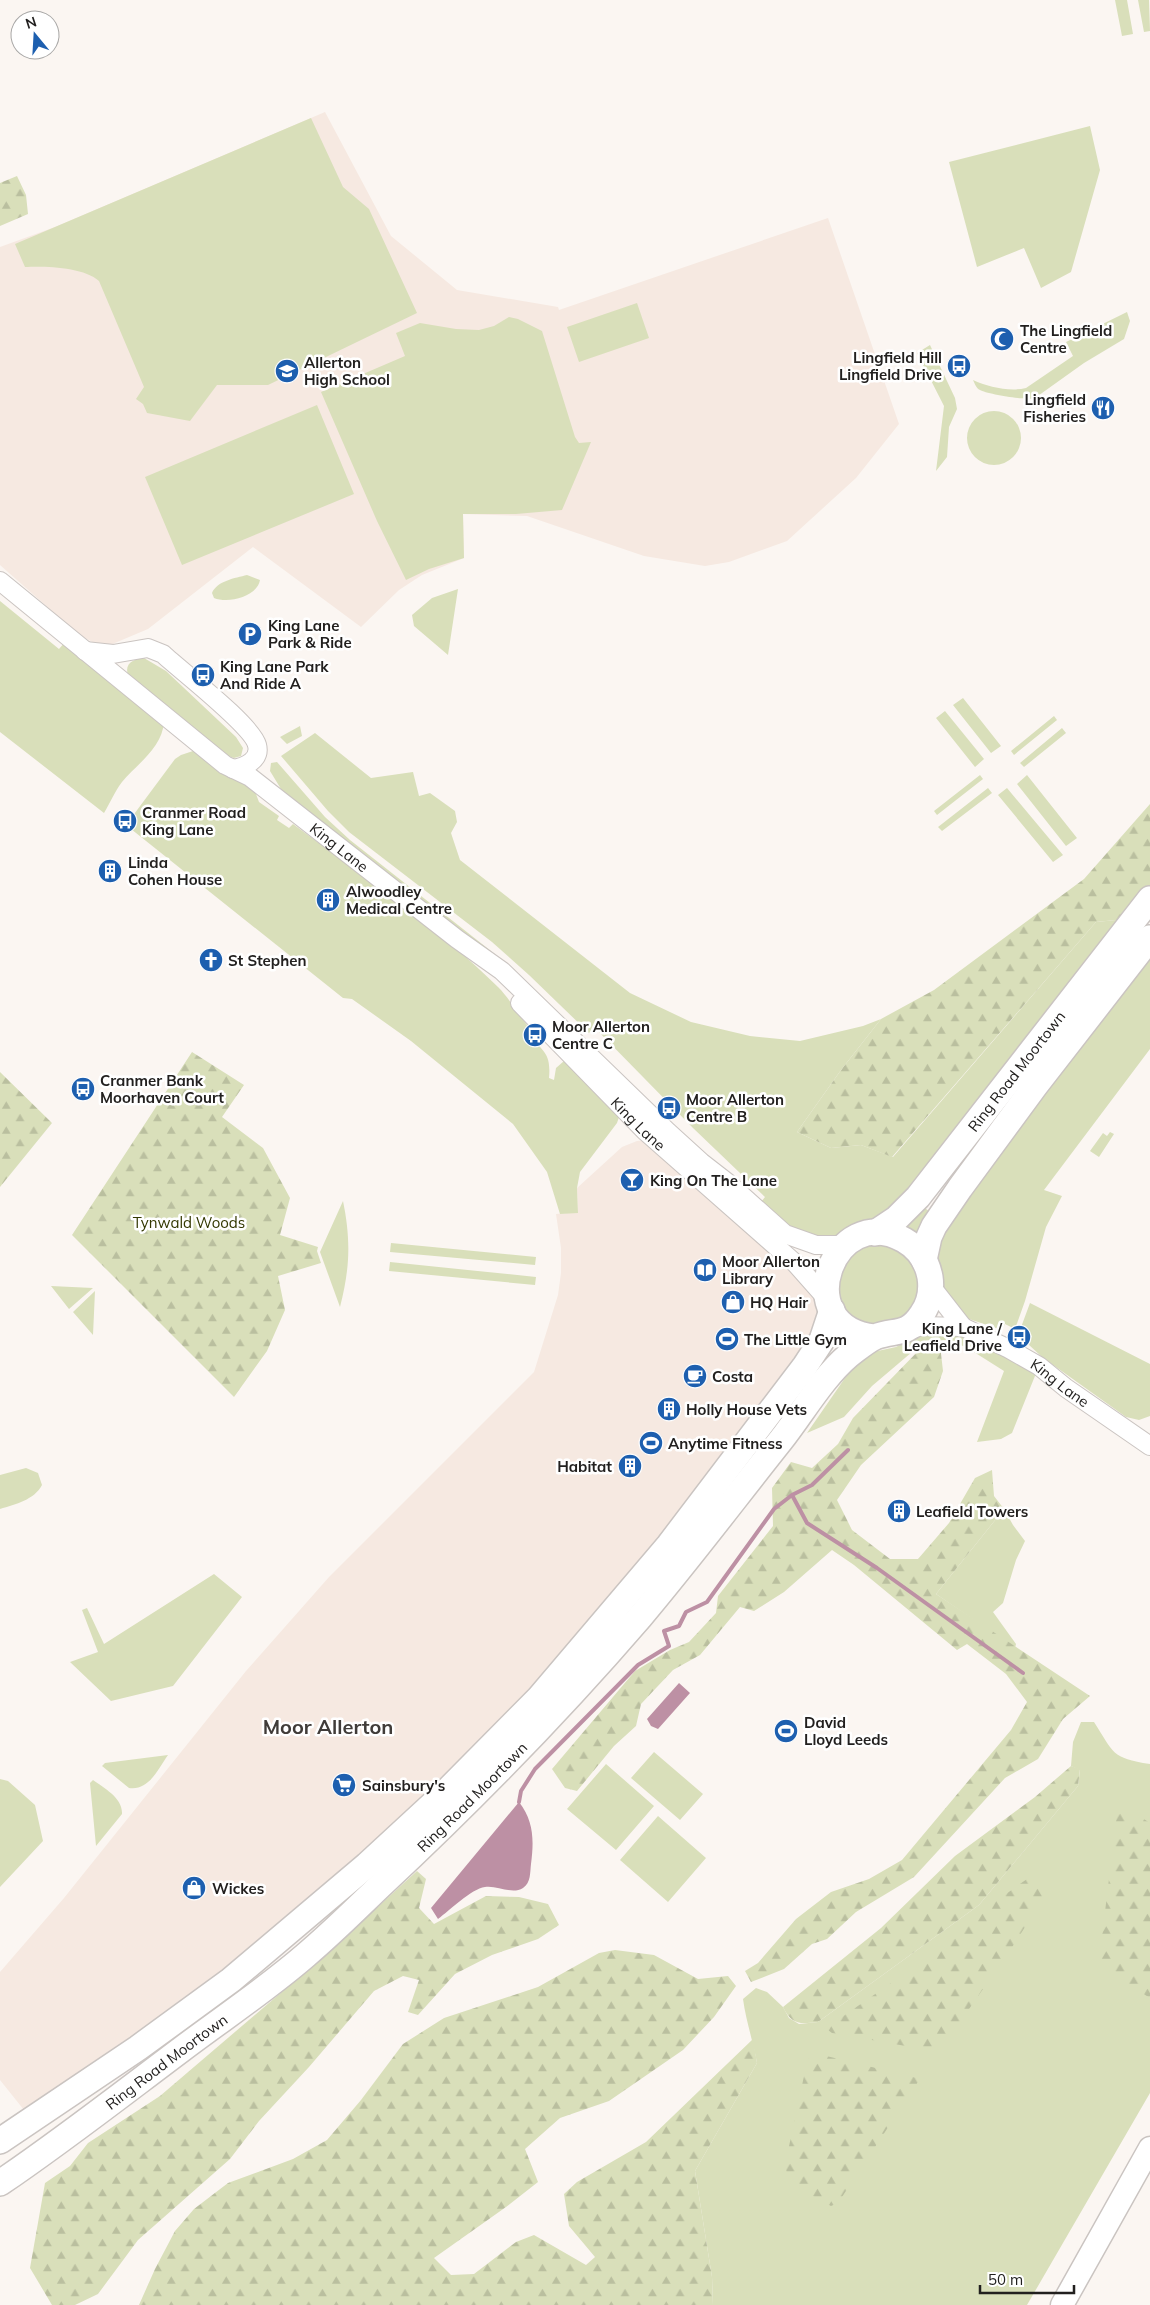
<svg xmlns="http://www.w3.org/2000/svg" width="1150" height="2305" font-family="Mulish,sans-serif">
<defs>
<pattern id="forest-firs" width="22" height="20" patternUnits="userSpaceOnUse" patternTransform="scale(1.25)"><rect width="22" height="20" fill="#d9dfba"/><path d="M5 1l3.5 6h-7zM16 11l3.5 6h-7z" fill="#babf9f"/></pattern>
</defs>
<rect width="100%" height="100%" fill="#fbf6f2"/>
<path fill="#f6e9e1" d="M325,112L391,236L457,290L558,307L559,310L828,218L899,424L856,478L787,541L729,562L705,566L644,556L527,516L463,514L464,558L422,575L399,590L361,627L253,547L148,629L103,648L78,634L0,565V247L55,227Z
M648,1140L668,1153L832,1310L669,1545L367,1865L32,2120L0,2080V1972L64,1898L246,1671L329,1577L534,1372L558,1295L561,1273V1248L556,1214L578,1212L577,1188L622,1147L637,1141Z"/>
<path fill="#d9dfba" d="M1115,0H1127L1133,34L1122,36Z
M1138,0H1149L1150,31L1144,32Z
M311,118L343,187L369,209L417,313L268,385H217L190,421L147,413L143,404L136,399L144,387L99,281C84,267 45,266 25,267L15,244Z
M1090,126L1100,170L1071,272L1041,288L1024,248L977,267L949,162Z
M637,303L649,338L579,362L567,327Z
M1127,312L1130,321L1124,339L1084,363L1035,398C1028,401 987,394 980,390C976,388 975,384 973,380C988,387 1010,392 1026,388L1073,356L1066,342Z
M509,317L518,319L542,331L575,437L579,443L591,442L562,510L516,514H463L464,558L429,569L406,580L377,521L321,392L405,356L396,333L420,323L456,329L479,330L494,326Z
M930,345L955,398L957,409L949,427L947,457L936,471L944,406L917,353Z
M317,405L354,494L182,565L145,477Z
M967 438a27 27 0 1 1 54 0a27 27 0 1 1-54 0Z
M247,575L260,580C257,597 228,604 214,598L212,593C217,581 235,578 247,575Z
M458,589L448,655L414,626L412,615L432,598Z
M0,601L59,649L65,642L164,722C162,748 138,763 122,782C115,791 110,803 104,813L0,732Z
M144,658L166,671L236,737L243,748L241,756L234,758L228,756L128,675C124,663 134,659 144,658Z
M963,698L1001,746L991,753L953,705Z
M945,711L984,759L975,767L936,718Z
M1054,716L1057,720L1014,755L1011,751Z
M300,726L302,736L287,744L280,737Z
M1062,728L1066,733L1024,767L1020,763Z
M315,733L371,778L413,772L419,796L430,793L455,811L457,822L451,833L460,860L630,993L691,1022L750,1036L800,1041L863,1026L881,1019L841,1070L797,1132L831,1148L861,1145L893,1157L1096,922L1126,919L900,1209L841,1235L828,1238L796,1233L761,1202L765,1197L693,1128L594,1027L589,1033L529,975L492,942L349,832L328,811L281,756Z
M196,750L253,786L259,802L279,816L277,820L289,828L293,824C361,874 438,928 498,987C511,1000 520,1018 533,1032L530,1037C545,1052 551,1055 549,1078L554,1080L556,1068L564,1061L575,1069L617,1112L619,1117L617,1123L580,1172L577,1188L578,1213L560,1214L547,1172L513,1124L411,1041L352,999L343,998L126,825L175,759L181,755Z
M277,762L325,817L350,840L515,970L513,972L294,801L281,789L270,771L271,763Z
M980,775L983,779L937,815L934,811Z
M1027,775L1077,838L1066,846L1017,784Z
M988,788L992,793L942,831L938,827Z
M1007,788L1063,855L1053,862L998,795Z
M1150,954V1049L1044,1190L1062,1196L1046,1227L1025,1301L1015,1329L1005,1324L1002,1330L966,1318L944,1290L935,1263L941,1231Z
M1110,1132L1114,1134L1099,1157L1090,1151L1103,1133L1107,1136Z
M343,1201C351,1240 350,1268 340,1307L320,1252Z
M922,1206L933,1214L920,1241L900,1228Z
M391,1243L536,1257L535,1265L390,1252Z
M837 1285a41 41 0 1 1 82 0a41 41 0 1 1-82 0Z
M390,1262L536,1277L535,1285L389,1271Z
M51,1286L93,1288L69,1309Z
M95,1291L93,1335L73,1312Z
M1030,1303L1150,1364V1416L1139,1420L1126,1417L1042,1357L1028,1344L1032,1336L1020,1330Z
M936,1326L1039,1366L1012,1433L1001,1439L977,1442L1004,1371L966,1347L946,1340L925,1341L872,1386L844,1417L807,1433L845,1378L856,1365L873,1352L896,1347Z
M26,1468L38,1473L42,1485C34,1500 16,1504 0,1509V1475Z
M1004,1509L1013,1525L1025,1541L1016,1560L1003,1603L993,1612L1016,1644L1015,1648L936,1594Z
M214,1574L242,1597L173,1686L111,1701L70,1662L98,1652L82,1610L87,1608L104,1644Z
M1081,1722H1094C1114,1753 1111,1758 1150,1764V2093L1027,2305H713L712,2277L695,2171L757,2063C753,2041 746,2021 743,1999L756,1988L767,1992L783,2007L789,2018L799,2024L818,2022L979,1905L1078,1786L1080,1770L1071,1766L1073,1742Z
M654,1752L703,1794L680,1820L631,1778Z
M168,1755C158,1769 149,1791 129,1788L102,1766L105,1763Z
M606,1764L654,1806L616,1850L567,1809Z
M0,1779L8,1781L35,1805L43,1841L0,1887Z
M93,1780C104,1788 123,1798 122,1814L96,1846L90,1783Z
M658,1816L706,1858L668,1902L620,1860Z"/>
<path fill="url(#forest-firs)" d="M17,176L26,195L28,214L0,226V183Z
M1150,804V888L1126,919L1096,922L892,1157L861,1145L831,1148L797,1132L841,1070L881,1019L934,990L1084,879Z
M192,1052L244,1085L222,1117L263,1148L290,1198L280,1235L318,1247L317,1251L321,1263L278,1276L285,1310L267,1351L234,1397L72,1235Z
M0,1072L52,1123L0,1187Z
M940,1345L943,1371L934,1397L861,1465L837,1500L852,1530L890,1559H918L949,1523L975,1478L992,1470L994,1496L1004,1509L936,1594L1090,1696L1063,1719L1038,1759L1005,1778L914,1877L856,1912L827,1939L812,1944L784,1969L751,1982L745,1971L758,1963L796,1919L831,1892L869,1879L902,1860L1011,1730L1027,1702L1006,1674L967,1644L957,1650L854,1565L832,1550L784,1592L754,1611L740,1607L700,1655L673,1670L641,1704L636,1726L614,1746L577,1791L565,1788L552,1769L635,1671L670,1650L689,1642L716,1613L718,1596L773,1526L772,1488L791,1462L812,1468L838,1444L853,1418L922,1347Z
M1071,1766L1080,1769L1078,1786L979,1905L818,2022C799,2024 792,2025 783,2007L881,1928L955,1856L1035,1797Z
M1122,1805L1150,1823V1998L1104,1969L1101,1963L1100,1953L1117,1813L1119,1806Z
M417,1871L426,1879L419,1908L434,1924L486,1896L519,1897L548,1904L559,1925L538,1939L492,1955L455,1974L418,2015L408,2012L419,1980L403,1976L374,1991L309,2067L259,2121L230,2159L138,2240L98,2294L75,2305H52L30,2268L45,2183L70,2166L88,2143L160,2096L325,1955Z
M1027,1879H1030L1043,1887L1045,1896L1009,1952L941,2049L934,2051L832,2033L828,2030L829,2026L933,1954L975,1916Z
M615,1950L654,1955L698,1979L728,1976L736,1986L714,2017L683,2050L609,2101L560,2118L525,2149L538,2182L506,2207L434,2258L451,2275L474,2274L516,2242L534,2235L586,2265L595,2257L569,2226L564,2194L577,2182L646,2142L753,2039L757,2063L695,2171L712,2277L713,2305H139L155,2269L175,2231L194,2209L228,2183L293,2159L327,2140L361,2100L403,2044L444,2018L538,1987L599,1953Z
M814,2053L917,2078L918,2082L838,2203L831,2206L789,2183L785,2165L807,2062L810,2056Z"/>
<path fill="#bd90a4" d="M679,1683L690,1693L658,1729L651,1726L647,1719Z
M519,1802C534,1821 534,1841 531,1864C530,1872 531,1883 523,1888C512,1895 497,1885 485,1887C471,1889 450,1910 438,1919L431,1908Z"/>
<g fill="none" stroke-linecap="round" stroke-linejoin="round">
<path stroke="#bd90a4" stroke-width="4" d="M792,1495L812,1485L848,1450
M519,1802L521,1791L535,1769L638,1665L669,1646L664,1631L679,1626L686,1612L707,1602L774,1509L792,1495L807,1523L877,1568L1023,1673"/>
<g stroke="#cac4c1" stroke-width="20">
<g id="minor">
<path id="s1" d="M0,581L225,765L250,777L457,939L502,971L668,1132L701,1162L728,1183L785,1234L816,1245H845"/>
<path d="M85,651L113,654L148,648L163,654C181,671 252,725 257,745C261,760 245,767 233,769"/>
<path id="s2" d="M520,1003L645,1131L796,1264L827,1299"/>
<path d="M931,1286L963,1327"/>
<path id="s3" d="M907,1331L921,1326L963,1327L1009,1349L1039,1366L1066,1388L1150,1446"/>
</g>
</g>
<g stroke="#cac4c1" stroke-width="25">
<path id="major" d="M1062,2305L1150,2148"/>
</g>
<g stroke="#cac4c1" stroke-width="28">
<g id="highway">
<path id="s4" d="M875,1233L896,1219L918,1197L1150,899"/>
<path d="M924,1260L929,1237L934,1226L960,1188L1035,1086L1150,938"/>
<path d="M0,2141L138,2048L231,1980L367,1865L445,1793L539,1698L669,1545L805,1366L822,1340L832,1310"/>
<path id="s5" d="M0,2183C62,2141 122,2094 182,2049C223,2018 267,1989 306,1955C332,1933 356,1909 380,1886C471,1801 559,1711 640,1617C689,1559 734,1499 781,1440C803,1412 822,1378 849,1355C856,1350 866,1341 875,1337C895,1329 907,1337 922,1314C929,1304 932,1290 930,1277C927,1261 918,1248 904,1240C833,1199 787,1327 874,1337"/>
</g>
</g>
<use href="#minor" stroke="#fff" stroke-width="18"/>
<use href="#major" stroke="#fff" stroke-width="22"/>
<use href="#highway" stroke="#fff" stroke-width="25"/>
</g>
<defs>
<g id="mosque-disc" transform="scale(1.25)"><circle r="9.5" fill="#1d5faf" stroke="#fff"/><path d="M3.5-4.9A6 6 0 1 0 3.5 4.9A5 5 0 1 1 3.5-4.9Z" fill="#fff"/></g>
<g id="bus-disc" transform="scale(1.25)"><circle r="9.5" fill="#1d5faf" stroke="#fff"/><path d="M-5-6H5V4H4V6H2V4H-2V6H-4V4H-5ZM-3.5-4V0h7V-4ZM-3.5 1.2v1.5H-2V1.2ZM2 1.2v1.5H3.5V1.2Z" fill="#fff"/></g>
<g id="school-disc" transform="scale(1.25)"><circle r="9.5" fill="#1d5faf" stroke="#fff"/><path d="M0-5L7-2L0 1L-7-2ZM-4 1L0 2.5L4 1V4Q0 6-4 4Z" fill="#fff"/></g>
<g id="restaurant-disc" transform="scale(1.25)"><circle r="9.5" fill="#1d5faf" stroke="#fff"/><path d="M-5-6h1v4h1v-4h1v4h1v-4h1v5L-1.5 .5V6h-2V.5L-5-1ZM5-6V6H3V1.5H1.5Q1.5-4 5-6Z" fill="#fff"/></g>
<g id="parking-disc" transform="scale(1.25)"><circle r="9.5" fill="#1d5faf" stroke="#fff"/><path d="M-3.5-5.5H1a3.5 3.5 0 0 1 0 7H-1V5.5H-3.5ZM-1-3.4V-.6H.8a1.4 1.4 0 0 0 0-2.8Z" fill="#fff"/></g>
<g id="building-disc" transform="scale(1.25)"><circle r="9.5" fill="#1d5faf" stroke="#fff"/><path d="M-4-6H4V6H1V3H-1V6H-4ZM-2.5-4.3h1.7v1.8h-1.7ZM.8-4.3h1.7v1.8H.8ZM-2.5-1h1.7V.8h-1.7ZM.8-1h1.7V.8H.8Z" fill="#fff"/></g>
<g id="church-disc" transform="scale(1.25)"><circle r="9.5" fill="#1d5faf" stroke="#fff"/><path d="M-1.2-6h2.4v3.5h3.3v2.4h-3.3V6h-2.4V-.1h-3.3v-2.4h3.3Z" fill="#fff"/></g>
<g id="bar-disc" transform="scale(1.25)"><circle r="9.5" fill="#1d5faf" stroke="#fff"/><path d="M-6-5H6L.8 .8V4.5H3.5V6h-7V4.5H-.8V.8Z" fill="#fff"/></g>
<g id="library-disc" transform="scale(1.25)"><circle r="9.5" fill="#1d5faf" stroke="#fff"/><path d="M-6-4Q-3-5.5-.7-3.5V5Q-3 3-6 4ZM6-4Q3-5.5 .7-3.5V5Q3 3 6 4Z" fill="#fff"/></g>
<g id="shop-disc" transform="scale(1.25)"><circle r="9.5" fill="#1d5faf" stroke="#fff"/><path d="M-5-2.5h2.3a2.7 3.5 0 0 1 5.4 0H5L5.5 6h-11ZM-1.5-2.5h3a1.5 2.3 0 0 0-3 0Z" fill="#fff"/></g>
<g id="stadium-disc" transform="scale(1.25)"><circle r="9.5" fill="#1d5faf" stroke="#fff"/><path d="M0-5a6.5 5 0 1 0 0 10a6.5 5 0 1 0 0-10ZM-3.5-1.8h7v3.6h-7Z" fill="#fff"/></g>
<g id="cafe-disc" transform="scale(1.25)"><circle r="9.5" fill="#1d5faf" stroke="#fff"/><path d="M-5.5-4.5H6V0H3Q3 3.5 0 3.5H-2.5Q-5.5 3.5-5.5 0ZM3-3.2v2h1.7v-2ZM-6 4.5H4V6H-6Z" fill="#fff"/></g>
<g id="supermarket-disc" transform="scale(1.25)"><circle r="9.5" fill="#1d5faf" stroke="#fff"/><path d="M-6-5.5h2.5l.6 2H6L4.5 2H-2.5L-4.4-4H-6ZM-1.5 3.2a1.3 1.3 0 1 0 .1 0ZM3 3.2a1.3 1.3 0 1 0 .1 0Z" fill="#fff"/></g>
</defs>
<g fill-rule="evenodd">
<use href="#mosque-disc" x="1002" y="339"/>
<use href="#bus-disc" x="959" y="366"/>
<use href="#school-disc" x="287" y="371"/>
<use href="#restaurant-disc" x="1103" y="408"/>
<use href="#parking-disc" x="250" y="634"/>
<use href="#bus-disc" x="203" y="675"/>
<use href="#bus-disc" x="125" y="821"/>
<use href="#building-disc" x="110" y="871"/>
<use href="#building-disc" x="328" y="900"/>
<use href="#church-disc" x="211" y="960"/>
<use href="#bus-disc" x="535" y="1035"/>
<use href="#bus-disc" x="83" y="1089"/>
<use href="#bus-disc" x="669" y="1108"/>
<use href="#bar-disc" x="632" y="1180"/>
<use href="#library-disc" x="705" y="1270"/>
<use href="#shop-disc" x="733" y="1302"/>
<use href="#bus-disc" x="1019" y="1337"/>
<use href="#stadium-disc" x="727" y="1339"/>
<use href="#cafe-disc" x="695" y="1376"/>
<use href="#building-disc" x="669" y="1409"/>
<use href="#stadium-disc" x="651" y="1443"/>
<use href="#building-disc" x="630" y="1466"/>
<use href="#building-disc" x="899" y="1511"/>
<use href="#stadium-disc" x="786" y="1731"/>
<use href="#supermarket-disc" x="344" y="1785"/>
<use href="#shop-disc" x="194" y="1888"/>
</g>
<g text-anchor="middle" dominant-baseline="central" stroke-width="5" stroke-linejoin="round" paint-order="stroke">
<g font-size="15" font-weight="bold" fill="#22201f" stroke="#fff" text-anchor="start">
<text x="1020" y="330">The Lingfield<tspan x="1020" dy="17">Centre</tspan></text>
<text x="942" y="357" text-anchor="end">Lingfield Hill<tspan x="942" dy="17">Lingfield Drive</tspan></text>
<text x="304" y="362">Allerton<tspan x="304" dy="17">High School</tspan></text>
<text x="1086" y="399" text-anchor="end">Lingfield<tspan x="1086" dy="17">Fisheries</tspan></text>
<text x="268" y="625">King Lane<tspan x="268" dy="17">Park &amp; Ride</tspan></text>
<text x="220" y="666">King Lane Park<tspan x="220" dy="17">And Ride A</tspan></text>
<text x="142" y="812">Cranmer Road<tspan x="142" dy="17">King Lane</tspan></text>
<text x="128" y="862">Linda<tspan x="128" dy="17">Cohen House</tspan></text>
<text x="346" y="891">Alwoodley<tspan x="346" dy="17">Medical Centre</tspan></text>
<text x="228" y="960">St Stephen</text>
<text x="552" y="1026">Moor Allerton<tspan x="552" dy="17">Centre C</tspan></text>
<text x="100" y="1080">Cranmer Bank<tspan x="100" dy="17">Moorhaven Court</tspan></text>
<text x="686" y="1099">Moor Allerton<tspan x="686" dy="17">Centre B</tspan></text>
<text x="650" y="1180">King On The Lane</text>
<text x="722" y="1261">Moor Allerton<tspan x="722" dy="17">Library</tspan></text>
<text x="750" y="1302">HQ Hair</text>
<text x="1002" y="1328" text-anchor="end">King Lane /<tspan x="1002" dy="17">Leafield Drive</tspan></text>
<text x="744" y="1339">The Little Gym</text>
<text x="712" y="1376">Costa</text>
<text x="686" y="1409">Holly House Vets</text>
<text x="668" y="1443">Anytime Fitness</text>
<text x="612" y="1466" text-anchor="end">Habitat</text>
<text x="916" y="1511">Leafield Towers</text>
<text x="804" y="1722">David<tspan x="804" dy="17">Lloyd Leeds</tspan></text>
<text x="362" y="1785">Sainsbury's</text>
<text x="212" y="1888">Wickes</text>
</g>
<g font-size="15" fill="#22201f" stroke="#fff">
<text stroke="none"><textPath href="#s1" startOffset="432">King Lane</textPath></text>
<text stroke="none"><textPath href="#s4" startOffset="216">Ring Road Moortown</textPath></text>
<text stroke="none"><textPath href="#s2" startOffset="169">King Lane</textPath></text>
<text stroke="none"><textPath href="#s3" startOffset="169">King Lane</textPath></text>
<text stroke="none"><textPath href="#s5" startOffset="611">Ring Road Moortown</textPath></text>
<text stroke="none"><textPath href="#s5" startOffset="206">Ring Road Moortown</textPath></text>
</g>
<g font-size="15" fill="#333801" stroke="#fff">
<text x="189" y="1222">Tynwald Woods</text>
</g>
<g font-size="20" font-weight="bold" fill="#403c39" stroke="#fff">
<text x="328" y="1726">Moor Allerton</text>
</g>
</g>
<g transform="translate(35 35) rotate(342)"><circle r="24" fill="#ffffff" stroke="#a7a6a5"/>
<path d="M0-4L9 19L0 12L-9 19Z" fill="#1d5faf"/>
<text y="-8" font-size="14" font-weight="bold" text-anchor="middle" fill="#22201f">N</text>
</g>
<path d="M980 2285v8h94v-8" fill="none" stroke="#22201f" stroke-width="2.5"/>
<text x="988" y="2285" font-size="15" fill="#22201f" stroke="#ffffff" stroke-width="4" paint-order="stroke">50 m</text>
</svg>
